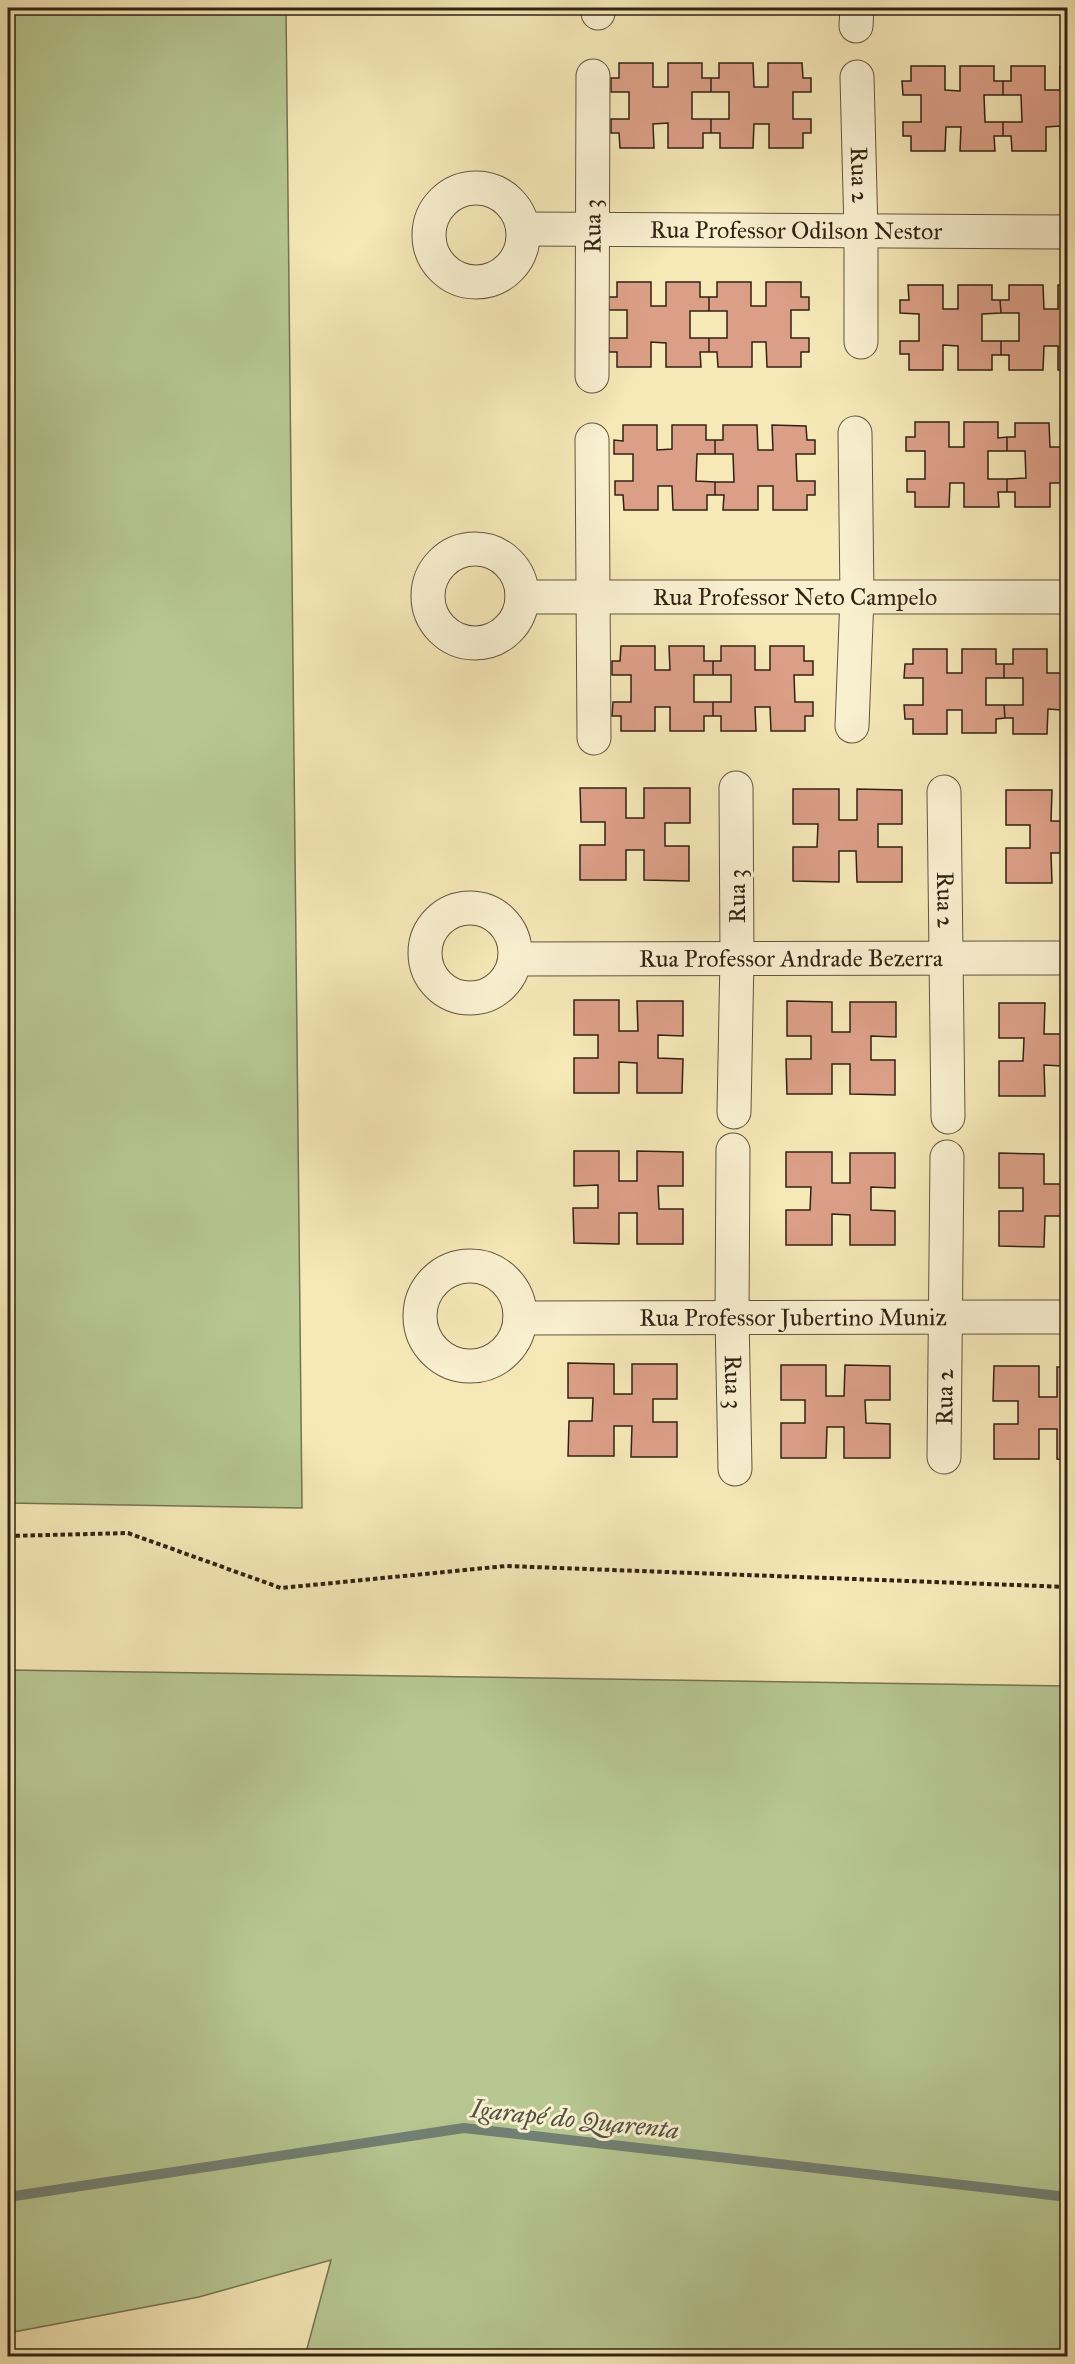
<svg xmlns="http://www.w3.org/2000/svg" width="1075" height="2364" font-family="'IM FELL Great Primer',serif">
<rect width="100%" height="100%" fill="#f6e8b7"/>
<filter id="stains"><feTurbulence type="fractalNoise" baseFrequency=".00333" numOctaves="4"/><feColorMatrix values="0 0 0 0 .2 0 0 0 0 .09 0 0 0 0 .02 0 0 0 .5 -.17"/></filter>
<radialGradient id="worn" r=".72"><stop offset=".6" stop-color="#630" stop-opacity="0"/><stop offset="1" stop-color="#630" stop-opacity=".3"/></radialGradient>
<path fill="#b7c792" stroke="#747453" stroke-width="1.5" d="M8,8H286L302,1508L8,1503Z
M8,1670L1067,1686V2356H305L331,2260L199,2297L8,2333Z"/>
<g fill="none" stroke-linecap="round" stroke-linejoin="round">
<path stroke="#728073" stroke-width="10" d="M8,2197L464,2128L1068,2197"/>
</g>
<path fill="#db9f87" stroke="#322214" stroke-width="1.5" d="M910,8H944V9H910Z
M958,8H993V9H958Z
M1010,8H1044V9H1010Z
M619,63H653V87H668V63H702V78H711V92H692V119H711V133H703V148H668V123L653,124L654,148H620L619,133H611V119H629V92H611V78H619Z
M719,63H753L754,87H768V63H802L803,78H811V92H793V119H811V133H803V148H769V124H754L753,148H720V133H711V119H729V92H711V78H719Z
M911,66H945V90L960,91V66H994V81H1003V95H984L985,122H1003V136H994L995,151H960L961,127H946L945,151H911V136H903V122H921V95H903L902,81H911Z
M1011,66H1045V90H1060V66H1068V151H1061L1060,126L1046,127V151H1012L1011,136H1003V122H1022L1021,95H1003V81H1011Z
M617,282H651V306H666V282H700V297H709V311H690V338H709V352H700L701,367H666V343L651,342V367H617V352H609V338H627V310H609L608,297H617Z
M717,282H751V306H766V282H801V297H809V310H791V338H809V352H801V367H767L766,342H752V367H718L717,352H709V338H727V311H709V297H717Z
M908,285H943V309H958V285H992V300H1000L1001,313L982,314V341H1001V355H992V370H958V346L943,345V370H909V354H900V341H919V314L900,313V300H909Z
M1009,285H1043L1044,309H1058V285H1068V370H1058V346H1044L1043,370H1009V355H1001V341H1019V313H1001L1000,300H1009Z
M915,422H949V447H964V422H998V438L1007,437V451H988V479H1007V492H998L999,507H964V483H950L949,507H915V492H907V479H925V451H906V437H915Z
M1064,422H1068V507H1065V483H1050V507H1015V492H1007V479L1026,478L1025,451H1007V437H1015V423H1049L1050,447H1064Z
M623,425H657V450L672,449V425H706V440H715V454H697L696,481L715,482V495H707V510H673L672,486H658V510H624L623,495H615V481H633V454H614V440L623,441Z
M723,425H757L758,450H773L772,425L806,426L807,440H815V454H796L797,481H815V495H807V510H773V486H758V510H723L724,495H715V482H734L733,454H715V440H723Z
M621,646H655V670H670L669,646H704V661H713V675H694V702H713V716H704V731H670V707H655V731H621V716H612L613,702H631V675H612V661H620Z
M721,646H755V670H770V646H804V661H813V675H794L795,702H813V716H805V731H771L770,707H755L756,731H721V716H713V702H731V675H713V661H721Z
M913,649H947V673H962V649H996V664H1004V678H986V705H1004L1005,718L996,719V733H962V710H947V734H913V719H905L904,705H923V678H904L905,664H913Z
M1013,649H1047V673H1062V649H1068V734H1062V710L1048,709L1047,734H1013V718H1005L1004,705H1023V678H1004V664H1013Z
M580,788H626V818H644V788H690V823H665V846H689V881L644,880V850H626V880H580V845H605V822H581Z
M793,789H839V820H857V789L902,790V824H878V847H902V882H857L856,851H839V882L793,881V847H817L818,824H793Z
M1006,790H1052L1051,821H1068V853H1051L1052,883H1006V848H1030V825H1006Z
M574,1000H619V1031H638L637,1001H683V1036L658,1035V1058L683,1059L682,1093H637V1063L619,1062V1093H574V1058H598V1035H574Z
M787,1001L832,1002V1032H850V1002H896V1037L871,1036V1060H895V1095L850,1094V1064H832V1094H787L786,1059H811V1036H787Z
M999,1003H1045L1044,1034H1063V1003H1068V1096H1062V1066L1044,1065L1045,1096H999V1061H1023L1024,1038H999Z
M574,1151H619V1181H637V1151L683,1152V1186H658L659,1209H683V1244H637V1213H619V1244L574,1243L573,1208H598V1185L574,1186Z
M786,1152H832V1183H850V1153H895V1188L871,1187V1210L895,1211V1245H850V1215L832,1214V1245H786V1210H810L811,1187H786Z
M999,1153L1044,1154V1184H1062L1063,1154H1068V1246H1062V1216H1045L1044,1247L999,1246V1211H1023V1188H999Z
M568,1363L614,1364V1394H632V1364H677V1399H653V1422H677V1457H631L632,1426H614V1456H568L569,1421H592L593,1398H568Z
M781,1365H826V1396H844L845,1365L890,1366V1400H865L866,1423L890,1424V1458H844V1427H827L826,1458H781V1423H805V1400H781Z
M994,1366H1039V1397H1057V1367H1068V1460L1057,1459V1429H1039V1459H994V1424H1018V1401H993Z"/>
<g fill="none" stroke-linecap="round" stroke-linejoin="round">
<g stroke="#63543d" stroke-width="35">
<g id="street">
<path d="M598,8V13"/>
<path d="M856,26L857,8"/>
<path id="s1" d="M857,77L861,232V342"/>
<circle cx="476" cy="235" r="47"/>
<path id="s2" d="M524,229L1068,232"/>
<path id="s3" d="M592,376L593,76"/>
<path d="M592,440L594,738"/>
<circle cx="475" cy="596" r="47"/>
<path id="s4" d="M522,597H1068"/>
<path d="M852,726L857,597L855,433"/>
<path id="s5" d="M944,792L948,1117"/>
<circle cx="470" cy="953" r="45"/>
<path id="s6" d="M515,959L1068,958"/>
<path d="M734,1112L737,958L736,788"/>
<path id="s7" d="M733,1150L732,1317L735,1469"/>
<circle cx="470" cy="1316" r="50"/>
<path id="s8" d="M520,1318L1068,1317"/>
<path id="s9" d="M944,1457L947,1157"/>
</g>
</g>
<path stroke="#322214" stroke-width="4" stroke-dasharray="4.5 3" stroke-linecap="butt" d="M8,1536L128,1533L281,1588L506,1566L1068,1587"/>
<use href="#street" stroke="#f9f0d0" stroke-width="33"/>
</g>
<g text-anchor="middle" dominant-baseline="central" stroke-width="6" stroke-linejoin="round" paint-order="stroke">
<g font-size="24" fill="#322214" stroke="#f9f0d0">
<text stroke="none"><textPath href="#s1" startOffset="98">Rua 2</textPath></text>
<text stroke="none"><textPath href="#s3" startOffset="150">Rua 3</textPath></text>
<text stroke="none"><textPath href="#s2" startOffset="272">Rua Professor Odilson Nestor</textPath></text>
<text stroke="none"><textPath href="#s4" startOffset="273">Rua Professor Neto Campelo</textPath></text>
<text transform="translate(737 896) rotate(-90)">Rua 3</text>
<text stroke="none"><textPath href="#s5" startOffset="108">Rua 2</textPath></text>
<text stroke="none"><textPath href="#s6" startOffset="276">Rua Professor Andrade Bezerra</textPath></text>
<text stroke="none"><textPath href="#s8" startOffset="273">Rua Professor Jubertino Muniz</textPath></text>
<text stroke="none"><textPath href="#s7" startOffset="232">Rua 3</textPath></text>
<text stroke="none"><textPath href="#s9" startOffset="60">Rua 2</textPath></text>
</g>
<g font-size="26" font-style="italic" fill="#525144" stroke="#f9f0d0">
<text transform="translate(575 2119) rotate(6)">Igarapé do Quarenta</text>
</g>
</g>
<rect width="1075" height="2364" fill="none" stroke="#f6e8b7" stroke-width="30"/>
<rect x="9" y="9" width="1057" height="2346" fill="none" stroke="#322214" stroke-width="3"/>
<rect x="15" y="15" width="1045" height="2334" fill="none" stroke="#322214" stroke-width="1.5"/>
<rect width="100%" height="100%" filter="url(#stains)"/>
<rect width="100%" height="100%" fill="url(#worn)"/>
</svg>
